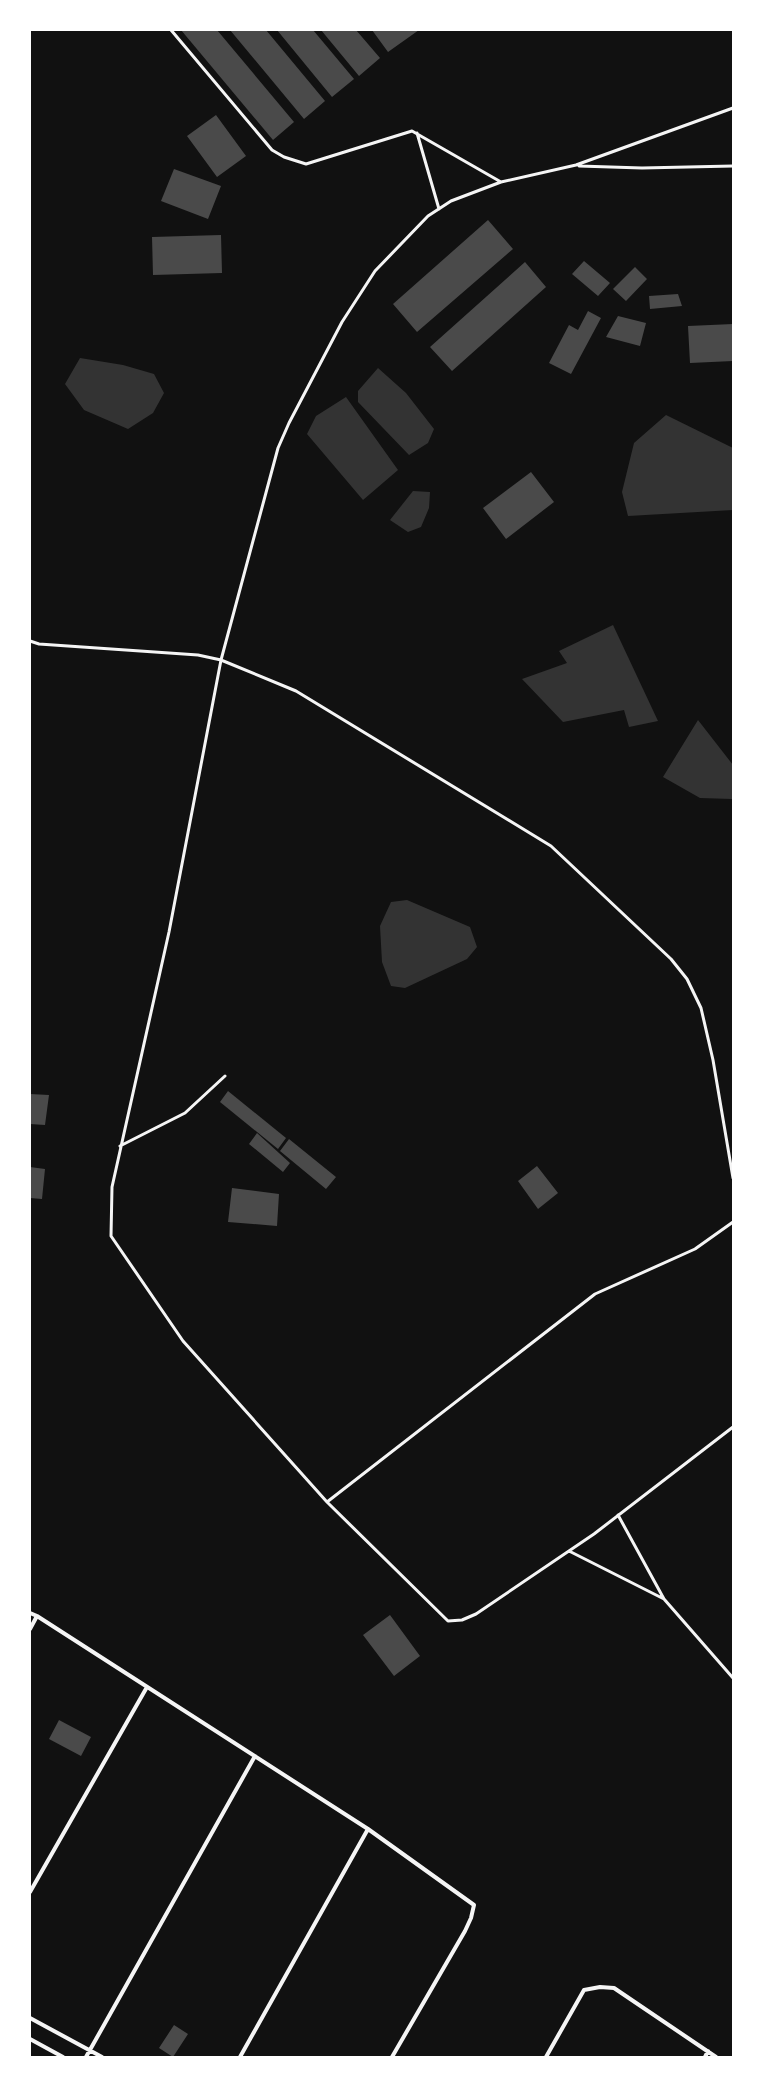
<svg xmlns="http://www.w3.org/2000/svg" width="763" height="2087" font-family="Figtree,sans-serif">
<rect width="100%" height="100%" fill="#111"/>
<path fill="#333" d="M80,358L123,365L154,374L164,393L153,413L128,429L84,410L65,384Z
M378,368L406,393L434,429L428,443L409,455L358,402V391Z
M346,397L398,470L363,500L307,434L316,416Z
M666,415L733,448V510L628,516L622,492L634,443Z
M413,491L430,492L429,508L421,527L408,532L390,520Z
M613,625L658,721L629,727L624,710L563,722L522,679L567,663L559,651Z
M698,720L733,765L732,799L700,798L663,777Z
M407,900L470,927L477,947L467,959L405,988L391,986L382,962L380,926L391,902Z"/>
<path fill="#4a4a4a" d="M181,30H217L294,122L273,140Z
M230,30H266L325,101L304,119Z
M277,30H313L354,79L332,97Z
M321,30H356L380,58L359,76Z
M372,30H419L388,52Z
M216,115L246,156L217,177L187,136Z
M174,169L221,186L208,219L161,201Z
M488,220L513,249L417,332L393,304Z
M221,235L222,273L153,275L152,237Z
M584,261L610,283L598,296L572,274Z
M525,262L546,287L452,371L430,347Z
M635,267L647,279L626,301L613,289Z
M678,294L682,306L650,309L649,296Z
M588,311L601,318L571,374L549,363L569,325L578,330Z
M618,316L646,323L640,346L606,337Z
M733,324V361L690,363L688,326Z
M531,472L554,502L506,539L483,508Z
M228,1091L286,1138L278,1149L220,1102Z
M30,1094L49,1095L45,1125L30,1124Z
M257,1133L290,1163L283,1172L249,1144Z
M289,1139L336,1177L326,1189L280,1151Z
M537,1166L558,1193L538,1209L518,1181Z
M30,1167L45,1169L42,1199L30,1198Z
M232,1188L279,1194L277,1226L228,1222Z
M390,1615L420,1656L394,1676L363,1635Z
M59,1720L91,1737L81,1756L49,1739Z
M174,2025L188,2034L173,2057L159,2048Z"/>
<g fill="none" stroke-linecap="round" stroke-linejoin="round">
<path stroke="#f5f5f5" stroke-width="3" d="M171,30L272,150L284,157L306,164L412,131L501,182
M733,108L576,165L501,182L451,201L428,216L375,271L342,322L289,423L278,448L221,660L169,932L112,1187L111,1236L183,1341L327,1502L448,1621L462,1620L476,1614L594,1534L733,1427
M417,133L439,209
M579,166L642,168L733,166
M30,641L39,644L198,655L221,660L296,691L551,846L671,959L687,979L701,1008L713,1060L733,1178
M120,1146L185,1113L225,1076
M327,1502L595,1294L695,1249L733,1222
M618,1515L664,1599L733,1678
M569,1551L664,1599"/>
<path stroke="#f5f5f5" stroke-width="4" d="M30,1613L37,1616L368,1829L474,1905L471,1918L465,1931L392,2057
M30,1629L37,1616
M30,1892L147,1687
M30,2018L102,2057
M30,2039L63,2057
M86,2057L255,1756
M240,2057L368,1829
M546,2057L584,1990L600,1987L614,1988L716,2057
M705,2057L708,2051"/>
</g>
<rect width="763" height="2087" fill="none" stroke="#ffffff" stroke-width="62"/>
</svg>
